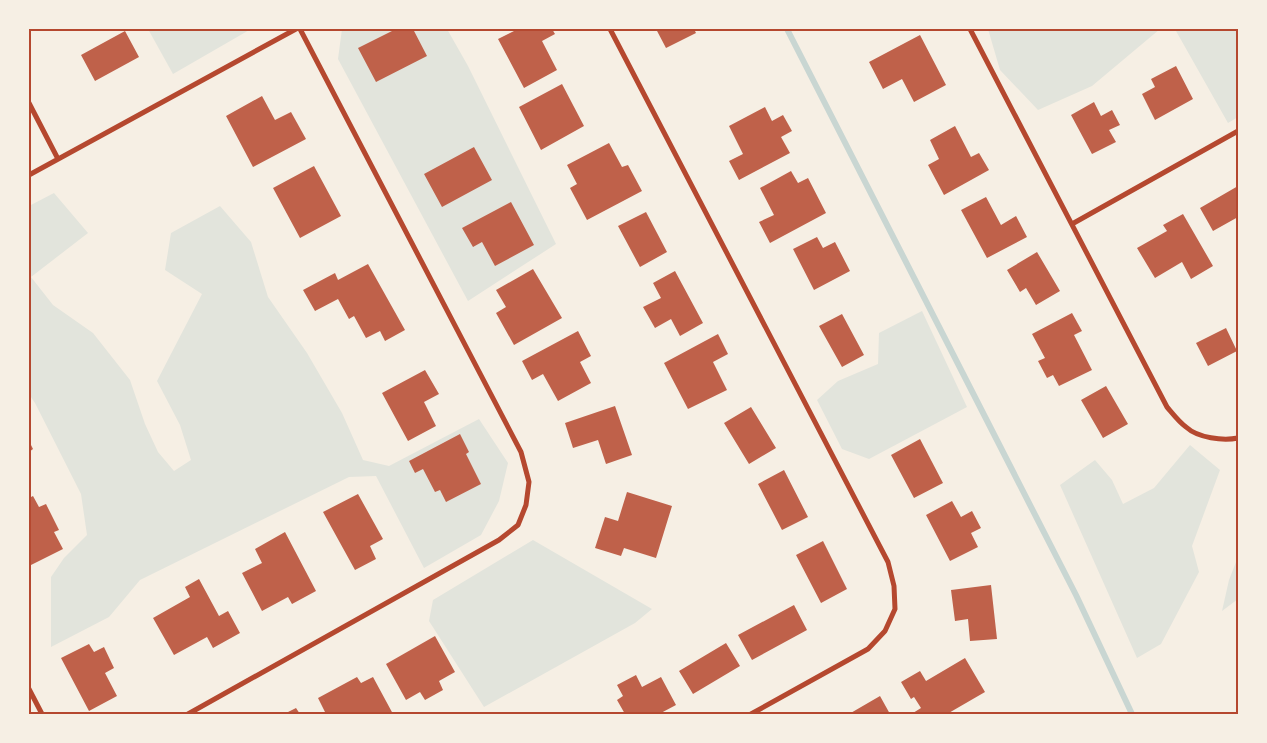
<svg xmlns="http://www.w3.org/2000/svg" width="1267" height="743" font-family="Cabin,sans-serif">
<rect width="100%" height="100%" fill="#f6efe4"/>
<path fill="#e2e4dc" d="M148,29H251L173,74Z
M342,29H447L468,66L556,244L468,301L338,59Z
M988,29H1160L1092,86L1038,110L1000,70Z
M1173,29H1238V117L1228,123L1176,31Z
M54,193L88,233L31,277L53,305L93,333L130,380L145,424L158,452L174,471L191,460L180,425L157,381L202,294L165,270L171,233L220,206L251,242L268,297L307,353L342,413L363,460L389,466L479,419L508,463L499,501L481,535L424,568L376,476L349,477L140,580L109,617L51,647V577L64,558L87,535L81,494L35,403L29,394V206Z
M922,311L967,407L869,459L842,449L817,400L838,381L878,364L879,333Z
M1190,445L1220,470L1192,546L1199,572L1161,644L1137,658L1060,485L1095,460L1112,480L1123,504L1154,488Z
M533,540L652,609L635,623L484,707L429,621L433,600Z
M1238,557V599L1222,611L1229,580Z"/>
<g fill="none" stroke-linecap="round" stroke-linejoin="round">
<path stroke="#c9d6d2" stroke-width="6" d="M787,29L1076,595L1132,714"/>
</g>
<path fill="#bf614a" d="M396,29H413L427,56L376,82L358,48Z
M518,29H552L555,34L542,41L557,70L524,88L498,39Z
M656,29H694L696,33L666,48Z
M125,31L139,57L95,81L81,55Z
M920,35L946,85L914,102L902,79L883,89L869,62Z
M1176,66L1193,99L1155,120L1142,94L1155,87L1151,79Z
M562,84L584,126L541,150L519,107Z
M262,96L275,120L291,112L306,139L253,167L226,116Z
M1094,102L1101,116L1112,110L1120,125L1109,130L1116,142L1092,154L1071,115Z
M765,107L772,121L783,115L792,131L781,137L790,153L739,180L729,161L743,154L729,126Z
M955,126L971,157L979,153L989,170L944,195L928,165L939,159L930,140Z
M609,143L622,167L628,165L642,191L587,220L570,188L577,184L567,165Z
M474,147L492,180L442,207L424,174Z
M314,166L341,216L300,238L273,188Z
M791,171L798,183L808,178L826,213L770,243L759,222L774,215L760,188Z
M1238,186V217L1213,231L1200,208Z
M986,197L1001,225L1016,216L1027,237L987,258L961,210Z
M511,202L534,245L495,266L482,242L473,247L462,228Z
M646,212L667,252L640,267L618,226Z
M1183,214L1213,266L1191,279L1182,262L1155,278L1137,248L1167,231L1163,225Z
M817,237L823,248L835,242L850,271L814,290L793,249Z
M1037,252L1060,291L1036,305L1026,288L1020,292L1007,270Z
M368,264L405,330L385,341L380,331L366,338L354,316L349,319L338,299L315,311L303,290L335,273L338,280Z
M533,269L562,318L514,345L496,313L506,307L496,290Z
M675,271L703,323L680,336L671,319L655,328L643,307L661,298L653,283Z
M1072,313L1082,331L1074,335L1092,370L1059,386L1053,375L1047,378L1038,361L1045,358L1032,334Z
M842,314L864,355L842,367L819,326Z
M1226,328L1237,351L1208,366L1196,343Z
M578,331L591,356L580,362L591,383L558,401L543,374L532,380L522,361Z
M718,334L728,354L713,362L727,390L688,409L664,363Z
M425,370L439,394L424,402L436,426L408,441L382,393Z
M1106,386L1128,424L1103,438L1081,400Z
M615,406L632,455L606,464L598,440L573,448L565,423Z
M751,407L776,448L749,464L724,423Z
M460,434L469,452L466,454L481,484L446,502L440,490L435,492L423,469L415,473L409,461Z
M920,439L943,483L914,498L891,455Z
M29,441L33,449L29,452Z
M784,470L808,517L782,530L758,484Z
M627,492L672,506L656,558L624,548L621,556L595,548L605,517L618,521Z
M358,494L383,539L370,546L376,559L355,570L323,512Z
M33,496L39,507L46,504L59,530L54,532L63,549L29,566V498Z
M952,501L961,517L972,511L981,528L971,533L978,547L950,561L926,515Z
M285,532L316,591L292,604L288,597L262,611L242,573L262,563L255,549Z
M823,541L847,589L821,603L796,555Z
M199,579L219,616L228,611L240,633L213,648L207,637L174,655L153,618L190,597L185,587Z
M991,585L997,639L970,641L968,619L955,621L951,590Z
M794,605L807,630L752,660L738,635Z
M435,636L455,672L439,681L443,690L425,700L420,692L406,700L386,664Z
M726,643L740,666L693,694L679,671Z
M89,644L94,652L104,647L114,668L105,673L117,696L89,711L61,658Z
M965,658L985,692L947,714H913V713L921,708L914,697L911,699L901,682L920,671L926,681Z
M636,675L642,687L661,677L676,705L659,714H625L617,700L623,696L617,685Z
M357,677L361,683L373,677L393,714H326L318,698Z
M880,696L890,714H849Z
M296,708L300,714H284Z"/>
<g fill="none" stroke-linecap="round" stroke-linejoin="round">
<path stroke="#b5482f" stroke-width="5" d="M610,29L888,562L894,586L895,609L885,631L868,649L751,714
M970,29L1167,407C1173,414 1179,422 1186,427C1198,438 1223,441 1238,438
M29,103L58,159
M29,175L296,29
M1072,224L1238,131
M29,689L42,714
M188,714L499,540L518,525L526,505L529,482L521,452L300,29"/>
</g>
<rect width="1267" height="743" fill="none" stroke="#f6efe4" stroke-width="60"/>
<rect x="30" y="30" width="1207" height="683" fill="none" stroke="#b5482f" stroke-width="2"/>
</svg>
